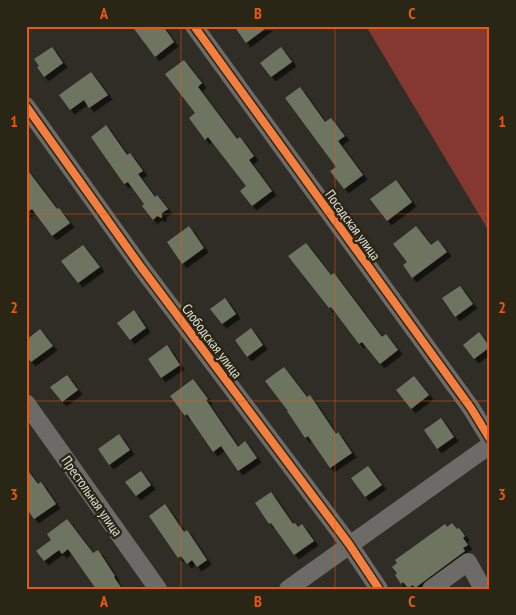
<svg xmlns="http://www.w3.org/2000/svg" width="516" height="615" font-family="'PT Sans Narrow',sans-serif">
<defs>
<filter id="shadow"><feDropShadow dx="4.5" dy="4.5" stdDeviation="0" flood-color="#0009"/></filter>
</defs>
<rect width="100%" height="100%" fill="#2f2d25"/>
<path fill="#85382f" d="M366,26H490V233Z"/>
<path fill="#6d7460" filter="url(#shadow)" d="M132,26H163L174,42L155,57Z
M234,26H269L246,43Z
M52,47L63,63L44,77L37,67L39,66L34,59Z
M281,47L292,62L271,77L260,63Z
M184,60L202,83L198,87L237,139L240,137L254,156L249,160L272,191L252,206L240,191L246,186L208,137L205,140L189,118L195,113L165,74Z
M91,72L108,95L89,108L84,100L70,110L59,95Z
M300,87L325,122L331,118L345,136L338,141L363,175L344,189L330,171L336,167L285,98Z
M106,125L127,155L130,153L143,171L138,174L155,197L157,195L168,209L162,213V218L157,216L153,220L142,206L144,204L128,182L124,184L91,137Z
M26,168L57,209L59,208L70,223L52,236L32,209L26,213Z
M396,180L412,202L387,221L370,199Z
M189,226L204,248L182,264L167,242Z
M416,226L431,245L438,240L447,252L412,278L403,265L407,262L393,244Z
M306,243L331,275L334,273L382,337L386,334L398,350L380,364L362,342L359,344L331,307L329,308L288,256Z
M83,245L100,267L78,283L61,261Z
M460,286L473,304L455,317L442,298Z
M225,298L236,314L222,324L210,309Z
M134,310L146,328L130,340L117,323Z
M251,328L263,345L247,357L235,340Z
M40,329L53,346L31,362L26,356V340Z
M479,332L490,347L474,359L463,345Z
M167,345L180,365L161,378L148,359Z
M284,367L307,397L310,395L336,434L338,432L352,453L330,468L308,436L305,438L287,411H288L265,381Z
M67,375L78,390L62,402L50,387Z
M414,376L429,395L411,409L396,390Z
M193,379L208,399L206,400L238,447L245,441L257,458L238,471L221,446L213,452L187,414L185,416L170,396Z
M441,418L454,437L437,449L424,430Z
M119,434L130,450L109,465L98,449Z
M368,466L382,485L365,497L351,478Z
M26,468L38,484L41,482L56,504L34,519L26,508Z
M141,471L151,485L136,496L125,482Z
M271,492L293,524L295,523L298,527L302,524L314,541L294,555L271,523L269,524L255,503Z
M165,504L184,532L187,530L207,560L197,567L192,560L187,564L181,556L178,558L149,516Z
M67,519L93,553L98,550L115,576L114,577L122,589H96L68,549L62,554L59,550L44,561L36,551L51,540L47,534Z
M452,523L457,529L459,528L465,536L463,538L468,545L463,548L465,551L415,588L413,585L408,588L403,582L401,584L395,575L397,573L392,567L397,563L395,560L445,524L447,527Z"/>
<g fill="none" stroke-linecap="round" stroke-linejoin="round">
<path stroke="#6d6b68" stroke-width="18" d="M194,26L471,408L490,439
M26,106L141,267L349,544L379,589
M26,403L158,589
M288,589L490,445
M431,589L468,562L483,589"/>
<g stroke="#2a2616" stroke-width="11">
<path id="cycleway" d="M194,26L471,408L490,439
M26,106L141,267L349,544L379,589"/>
</g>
<use href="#cycleway" stroke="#f27e40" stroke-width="8"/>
</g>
<path fill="none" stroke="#e8590c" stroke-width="1" stroke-opacity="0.55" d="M181,26V589M335,26V589M26,214H490M26,401H490"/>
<g text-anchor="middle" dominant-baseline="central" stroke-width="5" stroke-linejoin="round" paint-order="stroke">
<g font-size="14" fill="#e2e0d5" stroke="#2a2616">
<text transform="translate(353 225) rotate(54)">Посадская улица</text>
<text transform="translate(212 341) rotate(53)">Слободская улица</text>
<text transform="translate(92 496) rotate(55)">Престольная улица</text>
</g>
</g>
<rect width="516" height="615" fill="none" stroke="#2a2616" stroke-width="55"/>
<rect x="28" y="28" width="460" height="560" fill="none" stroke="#e8590c" stroke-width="2"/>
<g font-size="16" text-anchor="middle" font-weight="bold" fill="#e8590c">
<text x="104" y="19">A</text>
<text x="258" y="19">B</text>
<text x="412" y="19">C</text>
<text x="14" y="127">1</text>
<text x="502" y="127">1</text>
<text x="14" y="313">2</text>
<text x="502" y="313">2</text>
<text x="14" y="500">3</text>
<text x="502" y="500">3</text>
<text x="104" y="607">A</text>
<text x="258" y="607">B</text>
<text x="412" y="607">C</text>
</g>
</svg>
